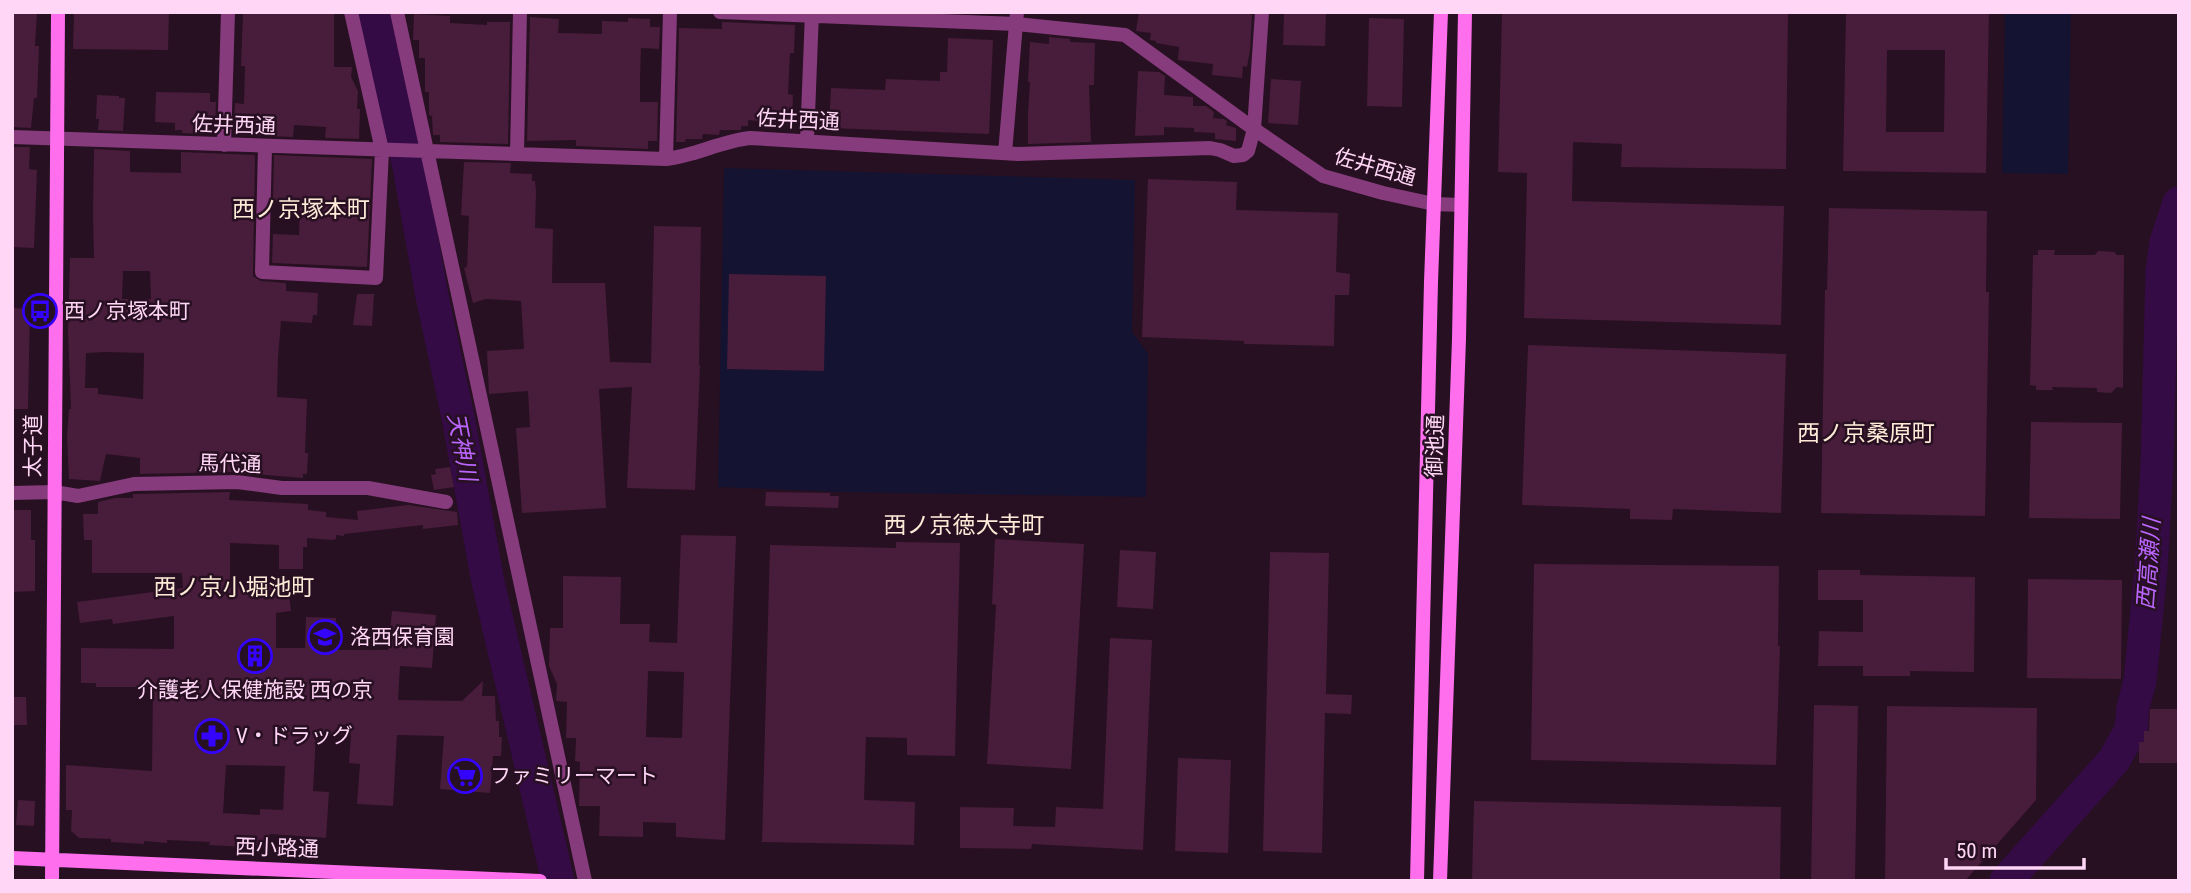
<svg xmlns="http://www.w3.org/2000/svg" width="2191" height="893" font-family="'Roboto Condensed','Noto Sans JP',sans-serif">
<rect width="100%" height="100%" fill="#271021"/>
<path fill="#141331" d="M2005,12H2071L2068,174L2002,173Z
M724,168L1135,180L1132,332L1148,354L1146,497L842,492L718,487Z"/>
<g fill="none" stroke-linecap="round" stroke-linejoin="round">
<path stroke="#350b45" stroke-width="33" d="M373,12L409,167L432,296L458,417L488,582L558,881
M2006,881L2114,760L2131,730L2133,707L2140,681L2151,570L2157,465L2162,270L2166,242L2179,203"/>
</g>
<path fill="#481c3b" fill-rule="evenodd" d="M12,12H37L35,46H39L37,98H34L31,128L12,127Z
M74,12H169L168,50L73,49Z
M243,12H334V67H352L351,77L358,91L357,109H360L359,139L325,138L326,127L294,125L293,137L238,135V127L234,126L235,103L244,104L245,66H241Z
M1139,12H1249V14L1252,15L1250,50L1247,67L1243,66L1242,78L1212,75L1213,64L1178,60L1179,47L1156,43V41L1150,40L1151,33L1136,31Z
M1502,12H1788L1786,169L1621,167L1622,144L1573,142L1572,201L1784,206L1781,325L1524,318L1527,173L1498,172Z
M1846,12H1989L1986,173L1843,171ZM1887,50H1945L1944,132H1886Z
M1284,13L1326,14L1325,46L1283,45Z
M414,14L450,16V23L487,25V22H510L508,144L440,142V135H433L432,116L429,115V92H425V58H419V40H413Z
M530,17L559,19L558,33L602,34V21L628,22V18L650,19V27H660L659,49L641,48L640,77V102H658L657,141H648V149L576,146V140L527,141Z
M1369,18L1404,19L1402,107L1367,106Z
M722,22L795,25L794,53H790L788,94L793,95L792,125L748,120V126H741V130H720L719,135L703,134L702,139H686L685,142H676L679,28L722,29Z
M1049,37L1070,39V42L1095,43L1094,85H1089L1091,142L1028,144V113L1030,82H1028L1030,42L1049,44Z
M948,38L993,40L989,134L829,128L831,88L885,90L886,79L940,81V72H947Z
M1138,71L1159,72L1165,76L1164,95L1193,97V106H1206L1214,112L1213,118L1224,119L1227,121L1226,125L1236,128V141L1215,139V133L1194,132V128L1164,127V135L1135,136Z
M1271,79L1301,81L1298,125L1268,123Z
M156,92L210,93V102H216L215,125L205,124V134L182,133V130H175V123L155,122Z
M97,95L119,96V98H125L123,131L98,130L99,119H96Z
M12,147H30L29,169L37,170L34,248L12,247Z
M94,149L130,151V172L181,173V152L255,155L253,276L261,281L286,283V291L318,293L317,315H313L312,323L281,321L278,357L277,397L307,399L305,453H308L307,474H303V478L231,472L140,474V458L106,454L100,481L69,479L67,437L69,409H71L68,331L70,258H94L93,213ZM123,271H150L151,299H122ZM105,352L144,353L143,399L98,394V388H85L86,353Z
M274,155L372,159L367,267L272,263L273,234L299,235L300,201H273Z
M464,162L511,163L510,173L532,174V181H535L536,191L535,228L553,229L552,283H605L610,362L651,363L654,226L701,227L699,365H700L695,490L627,488L632,387L599,389L606,508L522,513L516,428L530,427L528,391L489,394L487,351L524,349L521,301L486,299L473,303L464,268L467,267L469,216L461,215Z
M1148,179L1237,182L1236,210L1338,213L1336,272L1350,274L1349,295H1335L1334,346L1244,344V341L1142,337Z
M1829,208L1987,211L1986,292H1989L1985,516L1821,513L1825,290H1827Z
M2038,250H2055L2054,255H2095L2098,251L2115,252L2116,255H2124L2123,388L2117,387L2111,393L2097,392V388L2052,387L2053,390H2036V386L2030,385L2033,255H2038Z
M729,274L826,276L824,371L727,369Z
M357,294H374L372,326L353,325Z
M12,308L30,309L28,409H12Z
M1528,345L1786,354L1781,513L1673,509L1672,520L1630,519V509L1522,505Z
M2031,422L2122,423L2120,519L2029,518Z
M450,467L454,487L434,490L431,475L436,474L435,469Z
M230,492L229,500L308,504V510L326,512V517L358,520L357,511L408,505L457,512L458,525L423,529V525L344,534V536L336,535V539L332,540L307,538V547H303V569H279V545L230,543V583L287,576L291,611L276,613V648H305L306,617L336,618V650H388L392,611L436,615L432,668L400,666L398,700L462,701L483,681L482,696H495L496,721H499V737H502L501,756H493L490,793L440,789L444,736L397,735L393,806L357,804L360,764L349,763L351,735L316,734L313,791L329,792L326,838L270,834L269,845H266V848L209,845L210,842L167,840V843L144,841V844L111,842V839L79,838L71,831L72,810H66V765L152,771L153,687H96V683H81V648L174,649V616L113,624L112,619L80,623L77,602L183,588L182,573H92V540H84L83,514H98V502L115,498H133V494ZM226,765L285,766L283,810L260,809V815L223,813Z
M766,492L830,493V496H839L838,508L765,506Z
M12,510H31V540H35V591L12,592Z
M681,535L736,536L725,840L676,837V823L643,822V837L599,836L600,806H579L580,762L575,761L576,738H566L567,702L556,701L557,684L549,666L550,628H563V576L621,577L620,624H650L649,642L677,643ZM648,671L684,672L682,738L646,737Z
M995,539L1084,544L1071,769L987,764L996,605L992,604Z
M896,542L960,543L955,756L907,755V738L866,737L864,800L915,802L914,845L762,842L770,545L896,548Z
M1120,550L1156,552L1153,609L1117,607Z
M1270,552L1329,553L1326,694L1352,695L1351,714L1325,713L1322,853L1263,851Z
M1534,564L1779,566L1778,646H1780L1776,765L1531,760Z
M1818,570H1860V575L1975,577L1974,672L1910,671V676H1863V666H1818L1819,631L1863,632V600H1818Z
M2028,579L2122,580L2121,679L2027,678Z
M1110,638L1152,640L1143,850L1032,844L1031,849L960,848V807L1014,808L1013,826L1055,827L1056,807L1103,809Z
M12,697H26L27,725H12Z
M1814,705L1858,706L1855,881H1811Z
M1887,706L2037,708L2036,800L1965,881H1885Z
M2150,709H2179V763H2139V742H2144V731H2149Z
M1178,758L1231,760L1228,853L1175,851Z
M18,800L35,801L34,826L16,825Z
M1474,801L1781,807L1780,881H1472Z"/>
<g fill="none" stroke-linecap="round" stroke-linejoin="round">
<path stroke="#863b7c" stroke-width="14" d="M397,12L585,881
M720,12L1016,24L1125,35L1254,129L1323,176L1383,193L1434,204L1461,205
M12,137L666,159C695,156 721,141 750,138L1018,154L1210,148L1220,150L1234,156L1243,155L1248,151L1254,129L1262,12
M807,141L812,12
M224,145L228,12
M265,147L262,272L376,278L382,150L351,12
M1005,153L1017,12
M517,154L520,12
M666,159L670,12
M12,493L54,492L78,496L134,484L237,482L282,488H368L446,502"/>
<path stroke="#fe6eed" stroke-width="14" d="M12,858L540,881
M52,881L58,12
M1417,881L1431,282L1441,12
M1440,881L1459,339L1465,12"/>
</g>
<defs>
<g id="bus-ring" transform="scale(1.75)"><circle r="9.5" fill="#271021" stroke="#3404fd" stroke-width="1.5"/><path d="M-5-6H5V4H4V6H2V4H-2V6H-4V4H-5ZM-3.5-4V0h7V-4ZM-3.5 1.2v1.5H-2V1.2ZM2 1.2v1.5H3.5V1.2Z" fill="#3404fd"/></g>
<g id="school-ring" transform="scale(1.75)"><circle r="9.5" fill="#271021" stroke="#3404fd" stroke-width="1.5"/><path d="M0-5L7-2L0 1L-7-2ZM-4 1L0 2.5L4 1V4Q0 6-4 4Z" fill="#3404fd"/></g>
<g id="building-ring" transform="scale(1.75)"><circle r="9.5" fill="#271021" stroke="#3404fd" stroke-width="1.5"/><path d="M-4-6H4V6H1V3H-1V6H-4ZM-2.5-4.3h1.7v1.8h-1.7ZM.8-4.3h1.7v1.8H.8ZM-2.5-1h1.7V.8h-1.7ZM.8-1h1.7V.8H.8Z" fill="#3404fd"/></g>
<g id="pharmacy-ring" transform="scale(1.75)"><circle r="9.5" fill="#271021" stroke="#3404fd" stroke-width="1.5"/><path d="M-2-6h4v4h4v4h-4v4h-4v-4h-4v-4h4Z" fill="#3404fd"/></g>
<g id="supermarket-ring" transform="scale(1.75)"><circle r="9.5" fill="#271021" stroke="#3404fd" stroke-width="1.5"/><path d="M-6-5.5h2.5l.6 2H6L4.5 2H-2.5L-4.4-4H-6ZM-1.5 3.2a1.3 1.3 0 1 0 .1 0ZM3 3.2a1.3 1.3 0 1 0 .1 0Z" fill="#3404fd"/></g>
</defs>
<g fill-rule="evenodd">
<use href="#bus-ring" x="40" y="311"/>
<use href="#school-ring" x="325" y="637"/>
<use href="#building-ring" x="255" y="656"/>
<use href="#pharmacy-ring" x="212" y="736"/>
<use href="#supermarket-ring" x="465" y="776"/>
</g>
<g text-anchor="middle" dominant-baseline="central" stroke-width="5" stroke-linejoin="round" paint-order="stroke">
<g font-size="21" fill="#ffd6f6" stroke="#271021">
<text transform="translate(798 120) rotate(3)">佐井西通</text>
<text transform="translate(234 125) rotate(2)">佐井西通</text>
<text transform="translate(1375 167) rotate(16)">佐井西通</text>
<text transform="translate(33 446) rotate(-90)">太子道</text>
<text transform="translate(1435 446) rotate(-88)">御池通</text>
<text transform="translate(230 464) rotate(2)">馬代通</text>
<text transform="translate(277 848) rotate(2)">西小路通</text>
</g>
<g font-size="21" fill="#ffd6f6" stroke="#271021" text-anchor="start">
<text x="64" y="311">西ノ京塚本町</text>
<text x="350" y="637">洛西保育園</text>
<text x="255" y="690" text-anchor="middle">介護老人保健施設 西の京</text>
<text x="236" y="736">V・ドラッグ</text>
<text x="490" y="776">ファミリーマート</text>
</g>
<g font-size="23" fill="#ffead8" stroke="#271021">
<text x="301" y="209">西ノ京塚本町</text>
<text x="1866" y="433">西ノ京桑原町</text>
<text x="964" y="525">西ノ京徳大寺町</text>
<text x="234" y="587">西ノ京小堀池町</text>
</g>
<g font-size="23" font-style="italic" fill="#ba65fe" stroke="#271021">
<text transform="translate(462 447) rotate(79)">天神川</text>
<text transform="translate(2149 564) rotate(-86)">西高瀬川</text>
</g>
</g>
<rect width="2191" height="893" fill="none" stroke="#ffd6f6" stroke-width="28"/>
<path d="M1946 858v10h138v-10" fill="none" stroke="#ffd6f6" stroke-width="3.5"/>
<text x="1956" y="858" font-size="21" fill="#ffd6f6" stroke="#271021" stroke-width="5" paint-order="stroke">50 m</text>
</svg>
